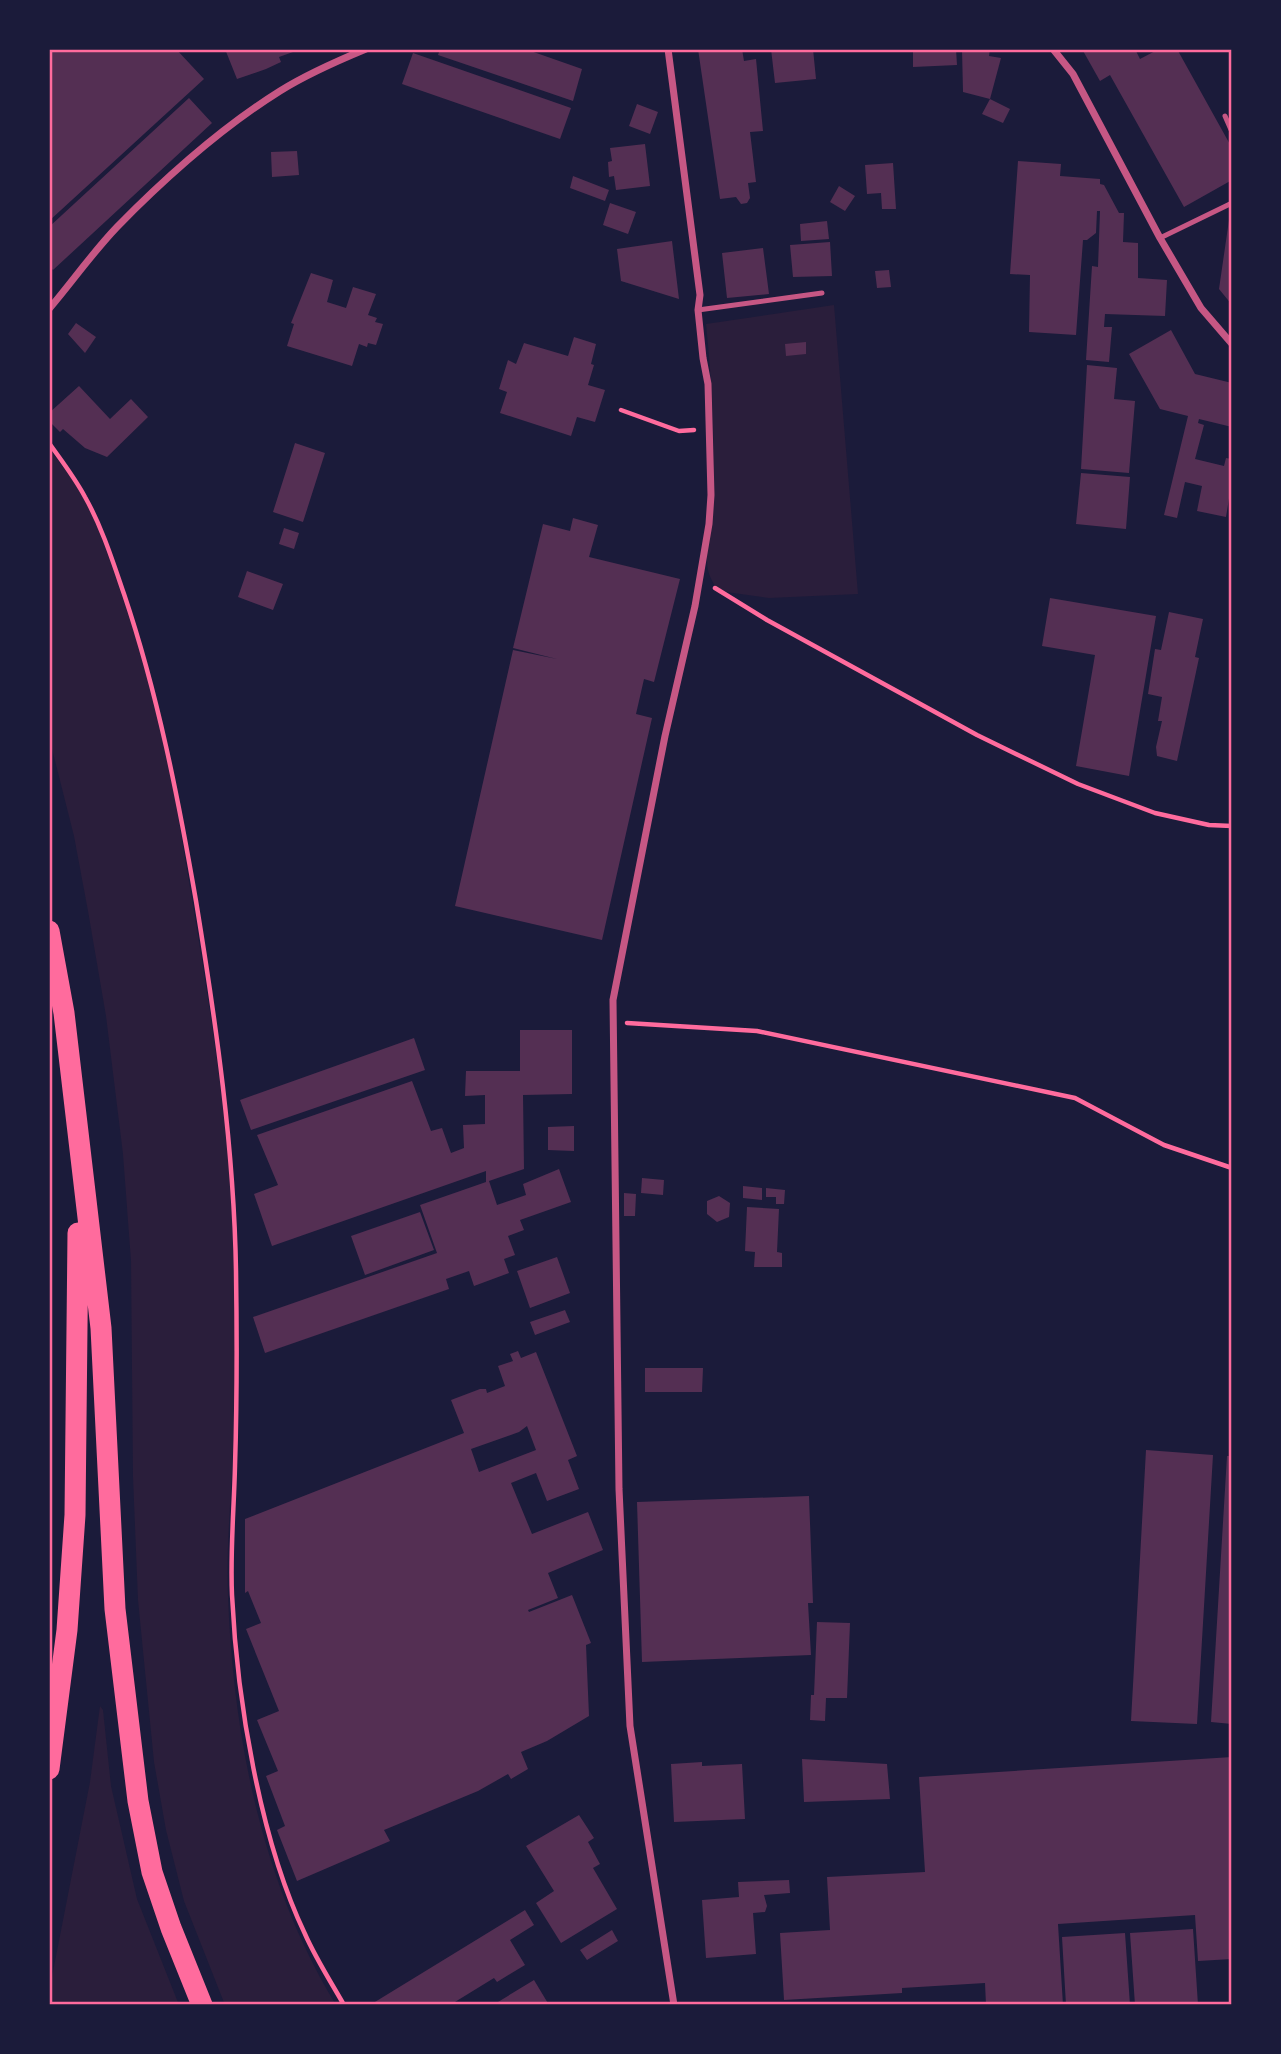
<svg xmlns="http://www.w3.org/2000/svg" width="1281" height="2054" font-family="'Zilla Slab',serif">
<rect width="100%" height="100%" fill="#1b1b3a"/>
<path fill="#2a1e3b" d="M834,305L858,594L769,598L719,591C712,582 707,573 707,561C706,544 712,517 713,497C715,439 712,382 706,324Z
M49,448C61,465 76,482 85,501C101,532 112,566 123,599C139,644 153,691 164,738C175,793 183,849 193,905C213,1027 233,1150 234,1273C234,1332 235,1392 233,1451C231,1499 226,1548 228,1596C233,1736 262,1884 336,2005H225L184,1901L166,1830L154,1762L138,1600L133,1477L131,1261L123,1154L106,1016L88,911L74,836L49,737Z
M49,1262L52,1424L49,1510Z
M100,1706L103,1710L111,1786L137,1899L179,2005H49V1992L90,1782Z"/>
<path fill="#542f53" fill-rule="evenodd" d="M49,49H176L204,79L49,221Z
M225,49H293V52L279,57L281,62L266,69L237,79Z
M440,49H525L582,69L573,101L438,55Z
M698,49H742L744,61L756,59L763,131L750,132L756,182L748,183L750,198L747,203L741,204L736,197L720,199Z
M771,49H813L816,79L775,83Z
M913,49H956L957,65L913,67Z
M962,49H990L989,56L1001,58L990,99L963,92Z
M1082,49H1135L1140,59L1159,49H1177L1232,148V180L1184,207L1110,75L1100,81Z
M413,53L571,108L560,139L402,84Z
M189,98L212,123L53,270L49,266V227Z
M990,99L1010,109L1003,123L982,114Z
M637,104L658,112L650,134L629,126Z
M645,144L650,186L616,190L614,176L609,177L608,162L612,161L610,148Z
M297,151L299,175L272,177L271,152Z
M1018,161L1061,164L1060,176L1100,179V184L1104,185L1119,213H1124L1123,242L1138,243V278L1167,280L1165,316L1105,314L1104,327H1112L1109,362L1086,360L1092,266L1098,267L1100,211H1097L1096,233L1087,240H1083L1076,335L1029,332L1030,275L1010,274Z
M893,163L896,209H882L881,193L867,194L865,165Z
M573,176L609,190L605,201L570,188Z
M839,186L855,196L845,211L830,202Z
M610,203L636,212L628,234L603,225Z
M1229,220H1232V305L1219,289Z
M827,221L829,239L801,241L800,224Z
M672,241L679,299L621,281L617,249Z
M830,242L832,276L793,277L790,245Z
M763,248L769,294L727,298L722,253Z
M889,270L891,287L877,288L875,271Z
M311,273L333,280L327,302L346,308L353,287L376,294L368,315L377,318L375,322L383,324L376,345L368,343L367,347L359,344L352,366L287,346L294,324L291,323Z
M76,323L96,337L85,353L68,334Z
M1171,330L1195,374L1232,383V427L1199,419L1198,423L1204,425L1195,459L1224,466L1226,458L1232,459V480L1226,517L1197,511L1202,486L1185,482L1177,518L1164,515L1188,416L1160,409L1129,354Z
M574,337L596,344L591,364L594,365L588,385L605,390L595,422L577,417L571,436L500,413L507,392L499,389L508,360L516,364L524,343L568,356Z
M806,342V354L786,356L785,344Z
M1087,365L1117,368L1114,399L1135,401L1129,473L1081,469Z
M79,386L110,419L131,399L148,417L107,457L85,448L63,429L60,432L49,421V413Z
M295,443L325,453L303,522L273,512Z
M1081,473L1130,477L1126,529L1076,524Z
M573,518L598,525L589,557L680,579L654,682L644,679L636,714L652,718L602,940L455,906L513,650L557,659L513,648L543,524L570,531Z
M284,528L299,533L294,549L279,544Z
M247,571L283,584L273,610L238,597Z
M1050,598L1156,616L1129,776L1076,766L1095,655L1042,646Z
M1169,612L1203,619L1195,657L1199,658L1177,761L1157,756L1156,747L1162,721H1158L1162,697L1148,694L1155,649L1161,650Z
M520,1030H572V1094L523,1095L524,1169L489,1181L497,1205L526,1195L523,1184L559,1169L571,1202L520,1220L524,1230L508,1236L515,1255L504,1259L509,1273L474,1286L469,1271L446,1279L449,1289L265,1353L253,1317L437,1253L420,1205L486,1182V1171L272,1246L254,1194L278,1185L257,1135L412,1081L431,1131L442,1128L451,1153L464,1148L463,1125L485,1124V1095L465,1096L466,1071H520Z
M414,1038L425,1070L251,1130L240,1100Z
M574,1126V1151L548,1150V1127Z
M642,1178L664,1180L663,1195L641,1193Z
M743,1186L762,1188V1200L743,1198Z
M766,1188L785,1190L784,1204H776V1197H766Z
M624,1193L636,1194L635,1216H624Z
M719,1196L730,1203L729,1217L717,1222L707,1214V1201Z
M747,1207L779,1209L777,1252L782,1253V1267H754L755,1252L745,1251Z
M420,1212L434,1250L365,1275L351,1236Z
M557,1257L570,1293L530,1308L517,1271Z
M565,1310L570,1322L535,1335L530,1322Z
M518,1351L521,1358L536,1352L577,1456L568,1460L579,1489L547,1501L536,1473L511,1483L532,1534L588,1512L603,1550L548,1573L558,1598L528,1610L529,1612L572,1595L591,1643L586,1645L589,1716L547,1741L521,1752L528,1769L511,1779L508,1774L478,1791L384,1830L390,1841L297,1881L277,1830L285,1826L266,1776L278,1771L257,1720L279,1711L246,1629L261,1623L248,1591L245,1593V1519L464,1433L451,1400L480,1389H486L487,1393L505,1386L498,1366L513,1361L510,1354ZM527,1426L536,1450L479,1472L471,1449L519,1432Z
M645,1368H703L702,1392H645Z
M1230,1445H1232V1724L1211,1722L1227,1456H1229Z
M1146,1450L1213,1455L1197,1724L1131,1721Z
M809,1496L813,1603H808L811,1655L642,1662L637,1502Z
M817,1622L850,1623L847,1698H826L825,1721L810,1720L811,1695H814Z
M1232,1757V1959L1198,1961L1195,1915L1058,1924L1063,2005H986L985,1983L902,1988V1993L784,2000L780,1933L830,1930L827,1877L925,1872L919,1777Z
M802,1759L887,1764L890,1799L804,1802Z
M702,1762V1766L742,1764L745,1819L674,1822L671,1764Z
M579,1815L594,1838L588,1842L600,1864L593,1868L617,1909L561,1943L536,1903L554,1891L526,1846Z
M789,1880L790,1893L764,1895L767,1906L765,1912L753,1913L756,1954L706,1958L702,1900L739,1897L738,1882Z
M525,1910L534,1925L510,1940L525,1965L497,1982L494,1978L450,2005H370Z
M1193,1929L1198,2005H1135L1130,1933Z
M612,1930L618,1941L587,1960L580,1950Z
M1125,1933L1130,2005H1066L1062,1937Z
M534,1980L549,2005H493Z"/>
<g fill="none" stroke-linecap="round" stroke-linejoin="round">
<path stroke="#ff6b9d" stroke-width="4.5" d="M621,410L679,431L694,430
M49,443C61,460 75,478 85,497C102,527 113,562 124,594C158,695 178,797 196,901C216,1023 234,1148 236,1271C237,1336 237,1401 235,1466C234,1509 230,1553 232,1595C237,1700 260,1840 305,1934C316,1959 331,1982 344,2005
M715,588L767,620L977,735L1078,784L1155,813L1209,825L1232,826
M627,1023L757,1031L1075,1098L1164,1145L1232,1168"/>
<path stroke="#c65784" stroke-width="5" d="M1225,116L1232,132
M1160,238L1232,203
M698,310L822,293"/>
<path stroke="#c65784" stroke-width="7" d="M668,49L700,295L698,310L703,358L708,384L711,495L709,524L695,606L665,736L613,1000L619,1489L630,1726L674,2005
M1053,49L1073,74L1160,238L1201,308L1232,344
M49,309C72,282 93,252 117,227C166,177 221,128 280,91C307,74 337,61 366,49"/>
<path stroke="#ff6b9d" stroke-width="21" d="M49,931L64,1013L101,1328L115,1609L138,1801L152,1872L171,1928L202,2005
M49,1769L67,1630L75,1515L78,1233"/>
</g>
<rect width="1281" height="2054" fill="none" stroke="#1b1b3a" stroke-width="102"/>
<rect x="51" y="51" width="1179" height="1952" fill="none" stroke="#ff6b9d" stroke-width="2.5"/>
</svg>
